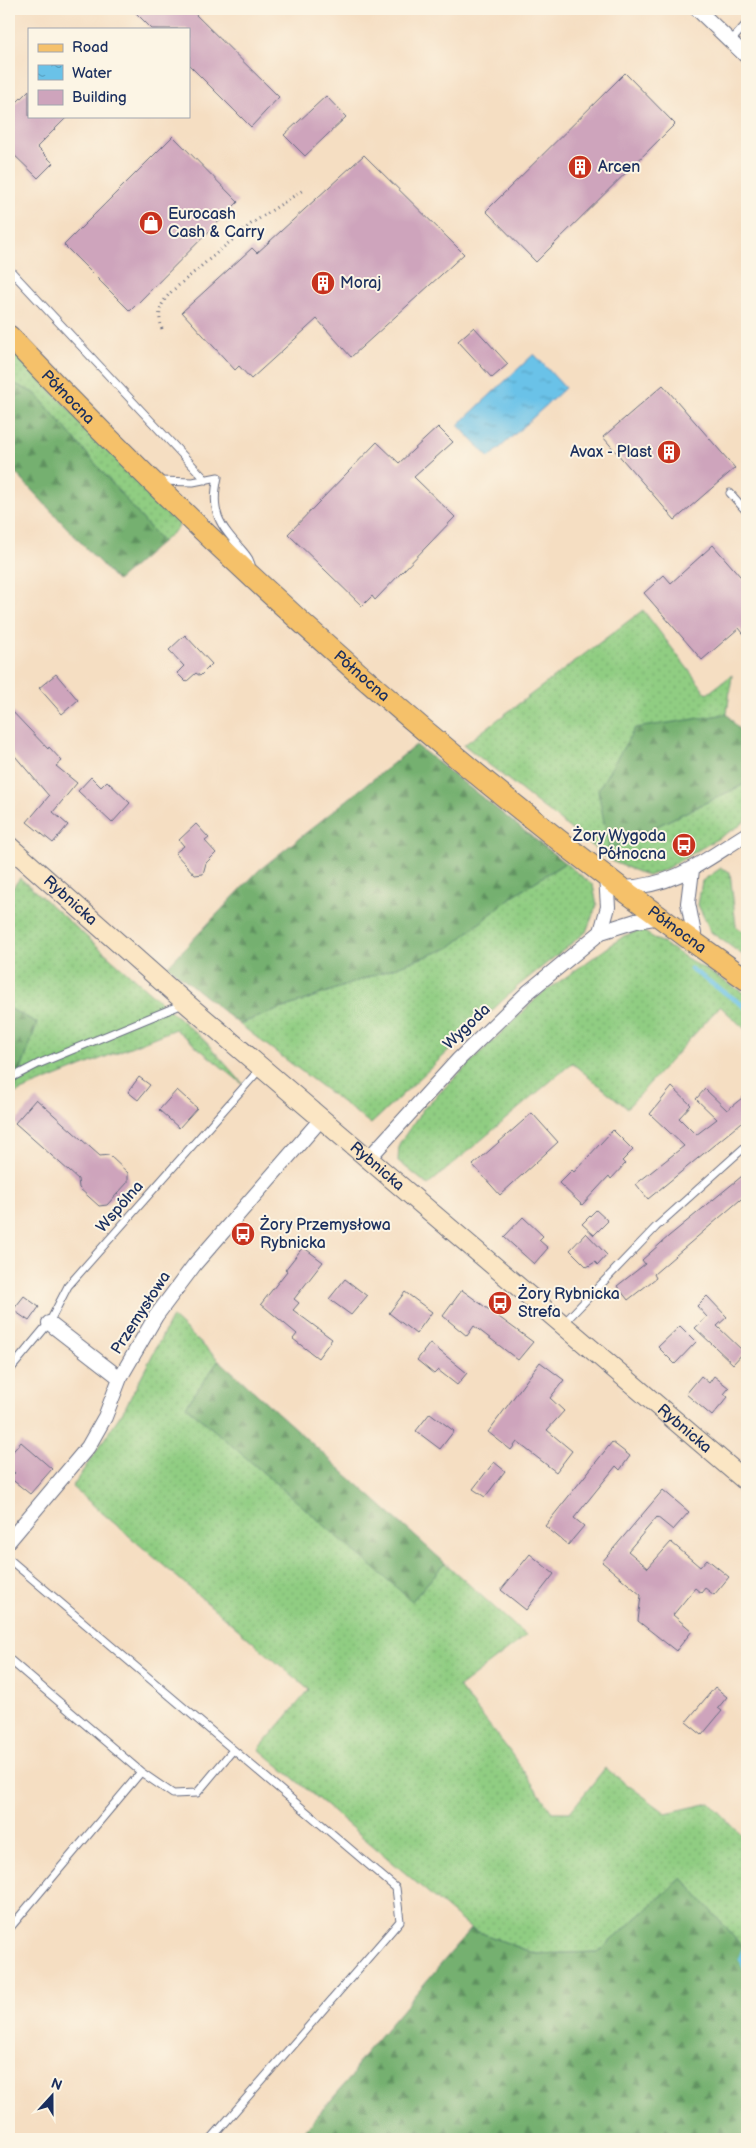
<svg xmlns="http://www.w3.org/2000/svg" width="756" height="2148" font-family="'Balsamiq Sans',sans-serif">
<defs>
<pattern id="grass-dots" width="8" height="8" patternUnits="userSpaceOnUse" patternTransform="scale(1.25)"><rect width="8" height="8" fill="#90cd82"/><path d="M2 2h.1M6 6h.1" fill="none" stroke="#7cb073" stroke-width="1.8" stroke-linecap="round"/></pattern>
<pattern id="forest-firs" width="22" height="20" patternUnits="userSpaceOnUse" patternTransform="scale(1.25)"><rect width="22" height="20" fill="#74b070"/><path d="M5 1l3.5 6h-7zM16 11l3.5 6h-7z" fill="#5e905f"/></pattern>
<pattern id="water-ripples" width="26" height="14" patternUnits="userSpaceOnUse" patternTransform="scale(1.25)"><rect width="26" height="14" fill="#6ac2e8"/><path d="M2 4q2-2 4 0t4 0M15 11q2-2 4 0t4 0" fill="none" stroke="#569ebf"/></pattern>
</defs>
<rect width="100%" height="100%" fill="#fcf5e5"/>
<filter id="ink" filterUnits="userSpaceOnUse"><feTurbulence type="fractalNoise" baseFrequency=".02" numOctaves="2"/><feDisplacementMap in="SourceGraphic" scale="10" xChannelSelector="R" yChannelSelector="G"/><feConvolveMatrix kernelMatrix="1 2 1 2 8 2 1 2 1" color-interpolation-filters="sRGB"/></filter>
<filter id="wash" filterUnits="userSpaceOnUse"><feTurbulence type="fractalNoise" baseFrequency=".0096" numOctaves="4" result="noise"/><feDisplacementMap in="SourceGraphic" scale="20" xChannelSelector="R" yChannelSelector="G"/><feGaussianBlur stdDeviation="1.12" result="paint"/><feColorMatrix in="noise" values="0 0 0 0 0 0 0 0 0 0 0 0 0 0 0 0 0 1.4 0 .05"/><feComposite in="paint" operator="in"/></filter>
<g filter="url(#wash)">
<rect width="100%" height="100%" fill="#f5dec2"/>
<path fill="url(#grass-dots)" stroke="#567e70" d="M9,348L180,522L178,528L162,542L36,394L9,381Z
M643,610L707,694L732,675L727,714L634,729L609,849L747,783V818L741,825L664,870L648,876L611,861L464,745Z
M565,863L593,885L597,905L586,932L518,986L371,1124L239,1024L449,948L514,895Z
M721,868L730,872L736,926L747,935V958L711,932L698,905L702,881Z
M20,878L205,1041L245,1086L175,1029L13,1094L37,1023L9,1008V893Z
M641,930L747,995V1031L720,1006L627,1108L572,1063L428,1185L398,1161L399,1144L423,1109L539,996L624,936Z
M172,1317L219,1360L186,1406L413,1600L445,1563L526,1636L459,1687L508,1749L552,1812H570L605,1768L666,1813L710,1803L747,1841V1952L682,1878L598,1952L536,1954L471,1929L259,1749L309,1690L72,1487L125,1408Z"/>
<path fill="url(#forest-firs)" stroke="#487067" d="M9,381L36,394L162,542L117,581L9,466Z
M727,714L747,740V783L609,849L598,790L635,728Z
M416,745L565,863L514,895L449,948L239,1024L168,966L258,871Z
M9,1008L37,1023L13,1094L9,1095Z
M219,1360L445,1563L412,1601L186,1406Z
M682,1878L747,1952V2139H297L352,2076L360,2059L471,1929L536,1954L598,1952Z"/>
<path fill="url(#water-ripples)" stroke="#4278a3" d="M534,354L565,388L489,458L458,425Z"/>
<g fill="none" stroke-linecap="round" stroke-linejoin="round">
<path stroke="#6ac2e8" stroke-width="5" d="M691,969L747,1008
M747,1942L741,1958L747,1971"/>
</g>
<g id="blocks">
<path fill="#cea4bc" d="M132,9H190L279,97L251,127L189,65V29H152Z
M625,73L675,124L536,262L486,211Z
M29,90V116H68L37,147L53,163L38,178L9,150V110Z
M326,96L346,117L305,156L284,135Z
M173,136L238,202L130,311L64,245Z
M364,155L464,254L351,357L317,319L251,379L239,366L235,370L182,312L252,248L257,253Z
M474,327L508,364L492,378L458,341Z
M663,385L735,468L675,520L603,437Z
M438,427L453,442L414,477L455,517L375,600L372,596L362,606L288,534L377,442L399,463Z
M713,545L747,584V638L739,628L702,660L644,593L664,575L671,583Z
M185,635L212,664L200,676L196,673L186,682L177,673L184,666L169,650Z
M56,674L78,700L62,714L39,688Z
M9,708L48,749L49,747L62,761L56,766L77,783L53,812L68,825L53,843L27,822L49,796L9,749Z
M91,777L101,787L107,781L130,803L112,823L78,791Z
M196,824L209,838L205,841L216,853L206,863L203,874L195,875L175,853L184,846L179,840Z
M139,1077L150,1085L138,1100L128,1092Z
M672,1087L691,1105L679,1118L696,1135L717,1119L696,1099L705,1089L727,1110L747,1094V1118L648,1199L636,1184L684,1146L650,1114Z
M177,1090L197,1108L179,1128L159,1110Z
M36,1099L100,1156L109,1155L128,1173V1182L107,1205L99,1206L79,1188L78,1179L15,1123Z
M532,1113L558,1142L500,1195L473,1165Z
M613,1130L633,1150L622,1161L625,1164L611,1179L609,1176L582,1205L559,1183L572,1170L574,1172Z
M747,1172V1194L654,1274L656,1278L628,1300L617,1286L645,1264L642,1260L669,1236Z
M596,1210L608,1221L594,1235L582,1224Z
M523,1217L543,1236L539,1240L548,1248L534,1264L504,1237Z
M586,1233L607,1255L598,1265L595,1262L587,1267L570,1250Z
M303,1247L323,1262L294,1299L299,1303L293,1310L332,1339L318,1358L293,1339L297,1334L261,1304L287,1271L285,1270Z
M345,1279L367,1296L351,1315L329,1299Z
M462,1290L533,1342L518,1360L474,1326L467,1336L443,1316Z
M405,1292L432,1312L416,1334L389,1313Z
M24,1296L39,1307L29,1321L13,1310Z
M707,1296L727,1317L717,1326L744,1352L733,1364L695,1328L707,1317L697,1306Z
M680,1326L696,1342L675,1364L658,1347Z
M430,1343L467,1373L457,1385L438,1370L434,1374L417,1360Z
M540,1362L564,1380L550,1398L564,1411L547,1430L572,1451L556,1472L517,1442L511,1450L488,1432Z
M701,1376L709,1383L714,1376L729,1388L724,1394L728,1397L712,1416L686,1394Z
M430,1413L454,1431L440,1449L416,1431Z
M21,1442L52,1469L30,1494L10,1478L15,1473L9,1468V1456Z
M612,1442L630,1456L620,1470L616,1466L612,1471L574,1518L584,1526L568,1545L545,1526Z
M494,1462L505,1471L485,1497L473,1489Z
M663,1490L689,1512L673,1530L657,1517L628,1551L648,1568L671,1542L700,1567L707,1559L729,1577L714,1595L705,1588L701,1593L695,1588L673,1615L692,1631L676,1651L638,1621L641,1595L602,1562Z
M530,1554L554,1574L526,1610L501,1590Z
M715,1687L727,1697L718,1708L722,1711L702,1735L686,1722Z"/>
</g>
</g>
<g filter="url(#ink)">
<use href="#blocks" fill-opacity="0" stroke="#676c81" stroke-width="1"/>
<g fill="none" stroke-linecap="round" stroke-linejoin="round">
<g stroke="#676c81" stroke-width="9">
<path id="lane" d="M731,41L747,23
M9,269L206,480
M160,481L193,482L218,477C210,513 219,524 242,550C248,557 251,561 252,570
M730,493L747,512
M9,1079L38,1064L183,1004
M563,1324L656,1227L747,1145
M9,1371L49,1323L68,1286L260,1069
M9,1559L396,1888L400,1921L211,2139
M9,1659L141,1772L173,1794L197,1793L233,1750
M9,1929L141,1772"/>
</g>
<g stroke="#676c81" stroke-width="16">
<path id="street" d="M697,9L747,57
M692,870L688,903L696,944
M622,888C676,886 703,861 747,834
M601,932L608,907L606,876
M369,1158L459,1059L528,992L601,932L636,921L660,917
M49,1323L120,1378
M9,1541L88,1447L105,1417L120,1378L156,1316L195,1264L322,1118"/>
</g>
<g stroke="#676c81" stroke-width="21">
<g id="secondary">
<path id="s1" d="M9,846L186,1003L747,1482"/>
</g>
</g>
<g stroke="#676c81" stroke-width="23">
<g id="primary">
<path id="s2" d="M9,336C234,573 479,792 747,980"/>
</g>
</g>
<path stroke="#676c81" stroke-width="3" stroke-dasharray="1 4" stroke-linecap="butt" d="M162,329C157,311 160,304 172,291L251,224L303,190"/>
<use href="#lane" stroke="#fff" stroke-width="7"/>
<use href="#street" stroke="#fff" stroke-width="14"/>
<use href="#secondary" stroke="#fbe6c4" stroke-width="19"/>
<use href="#primary" stroke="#f5c16b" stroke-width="21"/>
</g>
</g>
<defs>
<g id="building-disc" transform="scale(1.25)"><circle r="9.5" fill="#c8321e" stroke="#fcf5e5"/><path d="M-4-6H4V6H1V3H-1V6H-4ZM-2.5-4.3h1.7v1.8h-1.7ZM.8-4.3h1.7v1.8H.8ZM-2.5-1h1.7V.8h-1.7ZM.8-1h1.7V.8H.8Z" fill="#fff"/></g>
<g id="shop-disc" transform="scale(1.25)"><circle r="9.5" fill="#c8321e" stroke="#fcf5e5"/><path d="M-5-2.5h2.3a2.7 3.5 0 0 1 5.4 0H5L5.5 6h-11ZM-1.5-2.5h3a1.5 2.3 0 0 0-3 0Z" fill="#fff"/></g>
<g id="bus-disc" transform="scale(1.25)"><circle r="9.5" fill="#c8321e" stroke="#fcf5e5"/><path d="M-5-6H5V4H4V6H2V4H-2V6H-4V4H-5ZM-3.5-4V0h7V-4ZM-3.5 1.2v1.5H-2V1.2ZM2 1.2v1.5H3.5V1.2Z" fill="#fff"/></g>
</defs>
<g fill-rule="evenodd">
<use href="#building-disc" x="580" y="167"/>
<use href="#shop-disc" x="151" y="223"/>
<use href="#building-disc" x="323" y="283"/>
<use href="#building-disc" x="669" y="452"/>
<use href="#bus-disc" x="684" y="845"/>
<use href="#bus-disc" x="243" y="1234"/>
<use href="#bus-disc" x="500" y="1303"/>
</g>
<g text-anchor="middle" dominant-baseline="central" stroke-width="4" stroke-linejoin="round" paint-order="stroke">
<g font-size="16" fill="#1b2f5e" stroke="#fcf5e5" text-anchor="start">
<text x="598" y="167">Arcen</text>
<text x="168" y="214">Eurocash<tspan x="168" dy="18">Cash &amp; Carry</tspan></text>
<text x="340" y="283">Moraj</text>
<text x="652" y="452" text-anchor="end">Avax - Plast</text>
<text x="666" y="836" text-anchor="end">Żory Wygoda<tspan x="666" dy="18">Północna</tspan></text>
<text x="260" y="1225">Żory Przemysłowa<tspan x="260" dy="18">Rybnicka</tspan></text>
<text x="518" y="1294">Żory Rybnicka<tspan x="518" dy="18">Strefa</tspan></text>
</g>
<g font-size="16" fill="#1b2f5e" stroke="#fcf5e5">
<text stroke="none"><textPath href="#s2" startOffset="85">Północna</textPath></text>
<text stroke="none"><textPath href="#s2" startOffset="490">Północna</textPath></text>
<text stroke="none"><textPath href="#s1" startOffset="82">Rybnicka</textPath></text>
<text stroke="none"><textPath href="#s2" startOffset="895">Północna</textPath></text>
<text transform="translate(467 1027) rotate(-44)">Wygoda</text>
<text stroke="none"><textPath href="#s1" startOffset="488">Rybnicka</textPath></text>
<text transform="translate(120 1207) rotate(-49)">Wspólna</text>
<text transform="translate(141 1313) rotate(-57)">Przemysłowa</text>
<text stroke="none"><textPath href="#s1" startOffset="892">Rybnicka</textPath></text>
</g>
</g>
<rect width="756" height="2148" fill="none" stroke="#fcf5e5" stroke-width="30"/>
<rect x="28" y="28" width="162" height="90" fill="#fcf5e5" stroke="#a2a6af"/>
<rect x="38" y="44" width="25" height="8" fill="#f5c16b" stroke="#a2a6af"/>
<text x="72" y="52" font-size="15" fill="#1b2f5e">Road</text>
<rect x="38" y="65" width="25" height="15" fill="url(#water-ripples)" stroke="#a2a6af"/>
<text x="72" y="78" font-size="15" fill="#1b2f5e">Water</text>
<rect x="38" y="90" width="25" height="15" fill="#cea4bc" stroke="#a2a6af"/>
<text x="72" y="102" font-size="15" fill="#1b2f5e">Building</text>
<g transform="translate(52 2096) rotate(21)" stroke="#fcf5e5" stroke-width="4" paint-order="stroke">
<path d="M0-4L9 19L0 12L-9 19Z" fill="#1b2f5e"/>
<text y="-8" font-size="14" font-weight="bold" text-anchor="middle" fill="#1b2f5e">N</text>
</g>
</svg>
